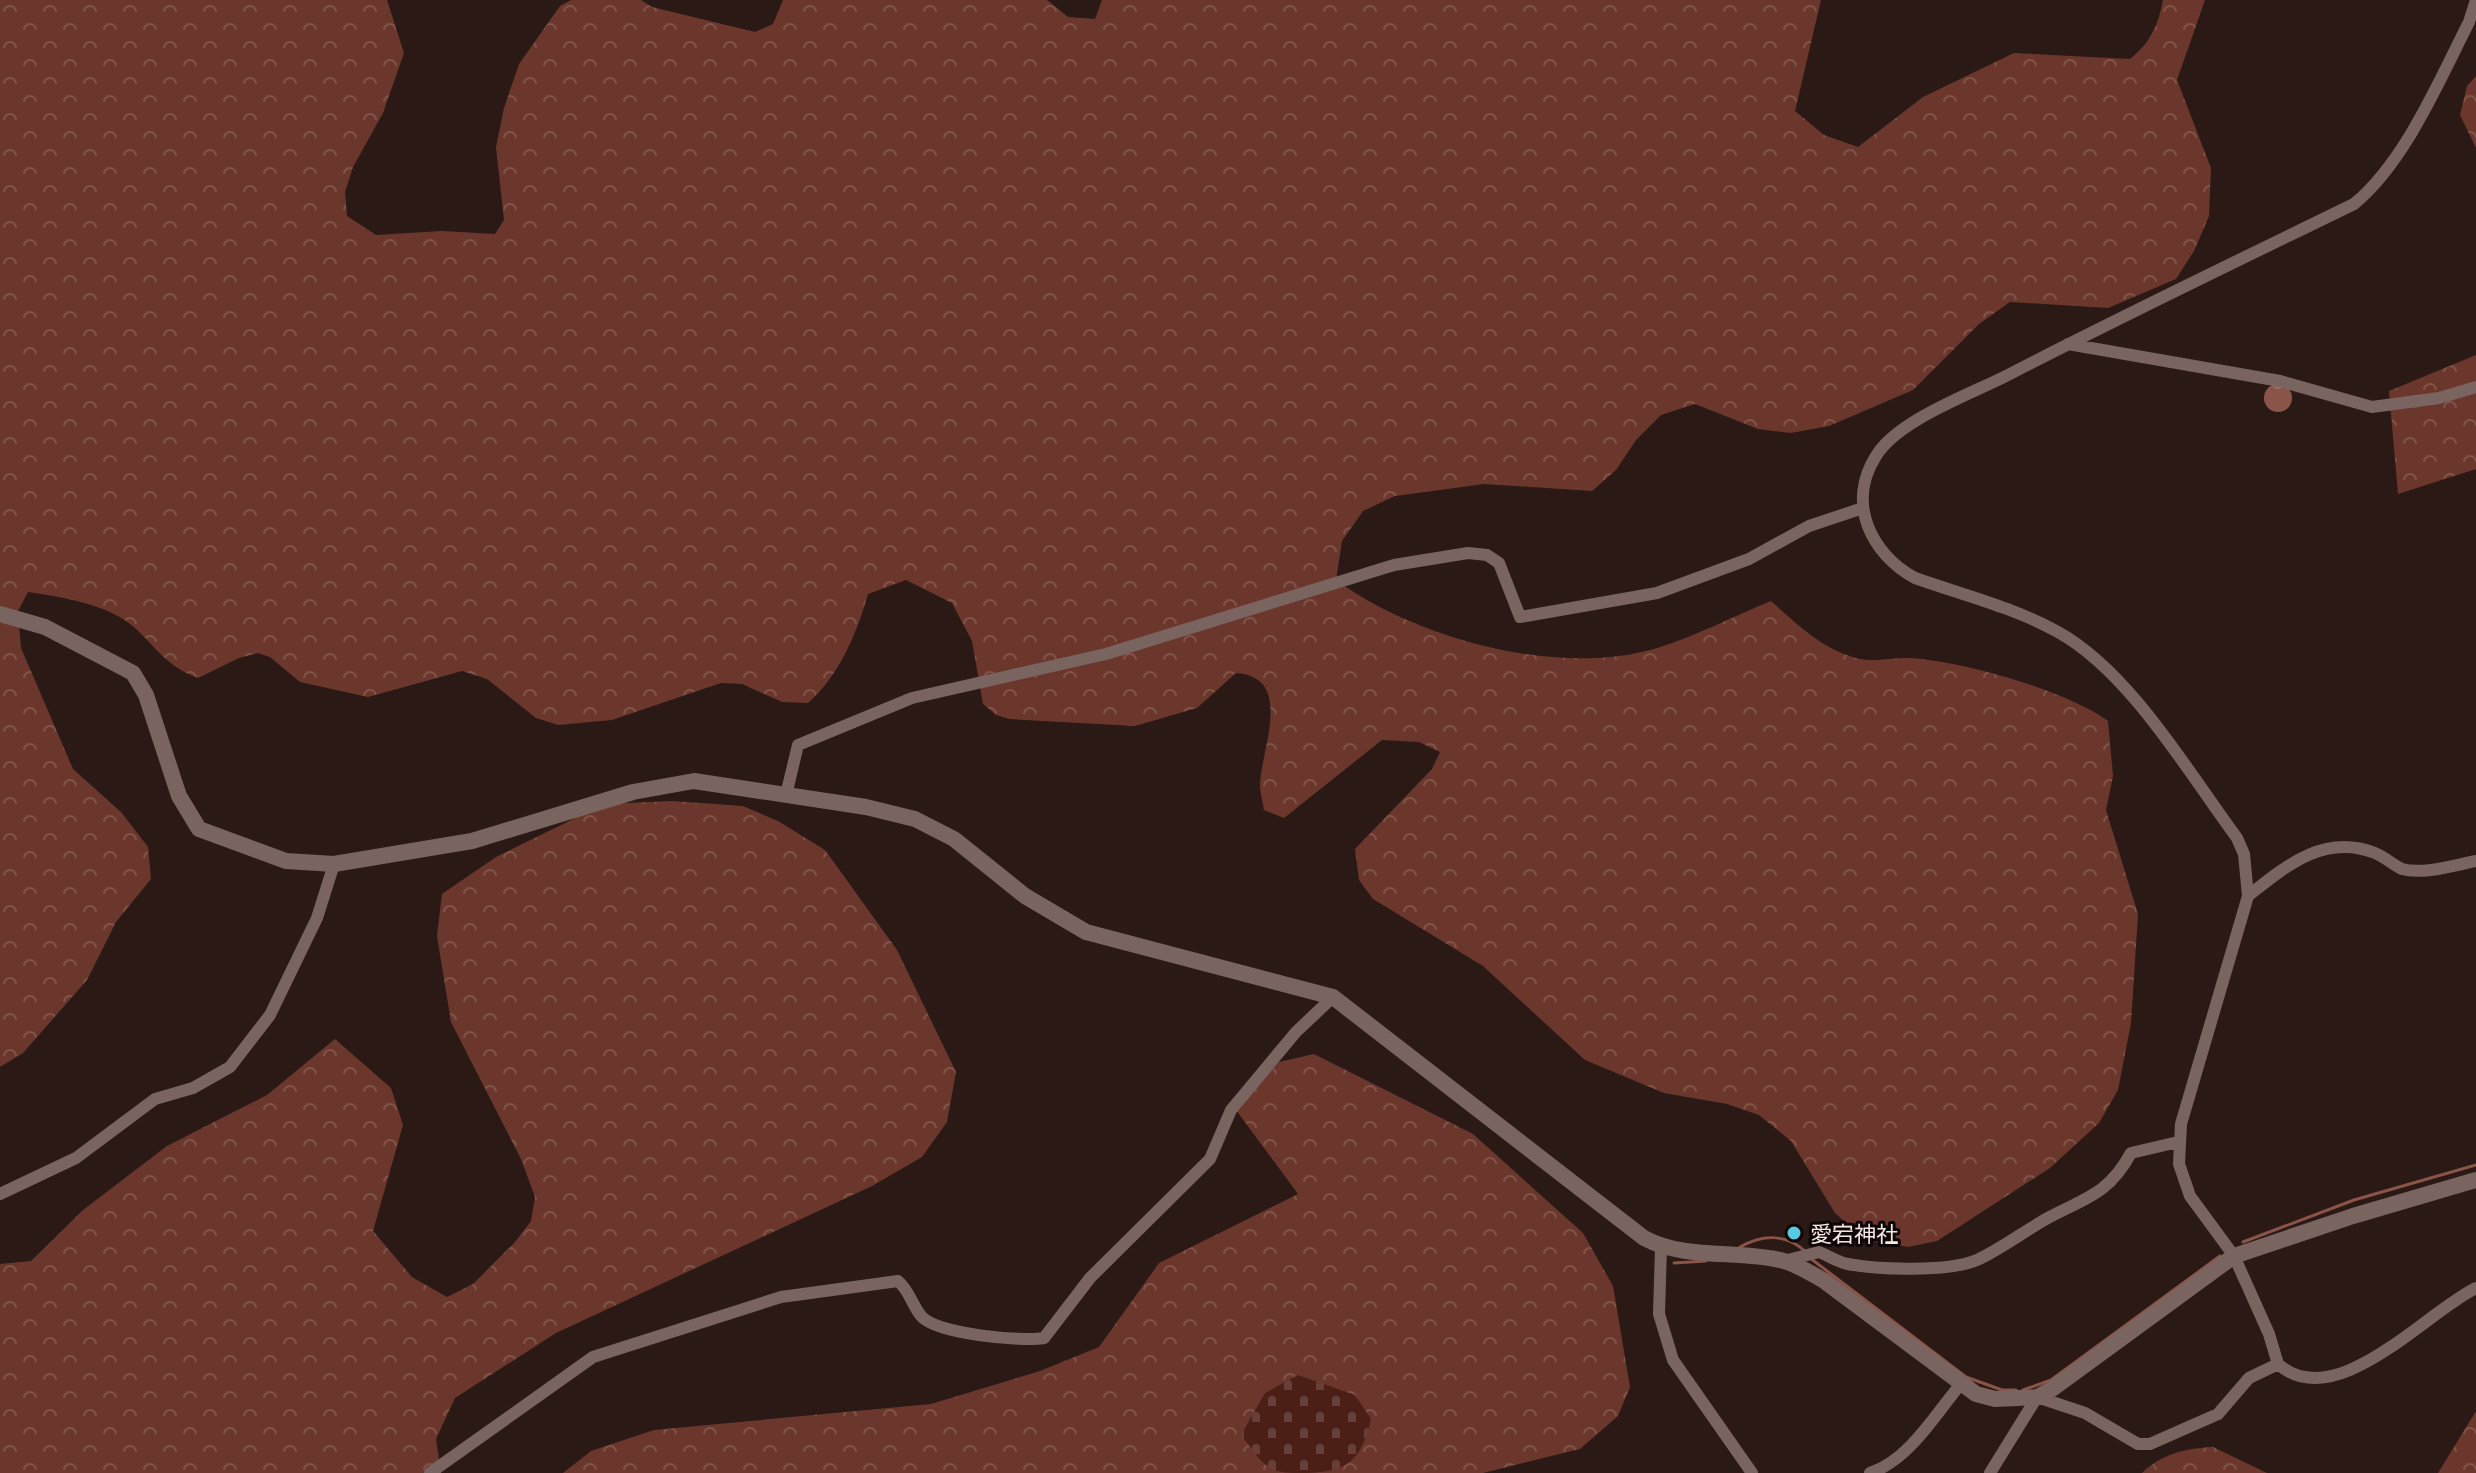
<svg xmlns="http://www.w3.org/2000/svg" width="2476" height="1473" font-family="Commissioner,'Noto Sans JP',sans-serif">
<defs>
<pattern id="forest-crowns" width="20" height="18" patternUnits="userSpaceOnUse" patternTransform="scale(2)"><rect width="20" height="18" fill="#6b372c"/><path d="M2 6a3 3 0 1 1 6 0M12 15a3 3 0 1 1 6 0" fill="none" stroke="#81544a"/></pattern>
<pattern id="cemetery-stones" width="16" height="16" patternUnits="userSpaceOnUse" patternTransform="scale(2)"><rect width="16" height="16" fill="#4b1f16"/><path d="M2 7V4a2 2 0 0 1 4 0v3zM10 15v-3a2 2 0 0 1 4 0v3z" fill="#664038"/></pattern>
<pattern id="water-ripples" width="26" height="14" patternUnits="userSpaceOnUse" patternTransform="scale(2)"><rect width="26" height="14" fill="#8b5448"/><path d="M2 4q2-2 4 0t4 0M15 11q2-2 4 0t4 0" fill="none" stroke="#9c6d62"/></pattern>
</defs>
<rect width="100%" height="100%" fill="#2a1915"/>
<path fill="url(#forest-crowns)" d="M0,0H387L404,53L383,113L353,167L345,192L347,216L376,235L442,231L495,234L504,220L496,147L504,108L519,64L560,6L571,0H641L652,7L755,32L773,24L783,0H1047L1068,17L1095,19L1102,0H1821L1795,111L1824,135L1858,147L1923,97L2014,53L2130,59C2150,43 2158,26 2163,0H2205L2177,80L2211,168L2209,216L2194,251L2176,279L2108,308L2010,302L1979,324L1913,390L1829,426L1791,433L1758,429L1695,404L1661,415L1636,440L1616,470L1592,491L1484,484L1395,496L1363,511L1342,541L1336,580C1417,639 1559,678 1657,648C1696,636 1734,616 1771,601C1797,624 1822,649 1856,658C1873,663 1894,657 1911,658C1965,662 2065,690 2108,721L2113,776L2106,810L2138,914L2131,1023L2118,1090L2099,1123L2050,1168L1937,1241L1908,1247L1865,1240L1835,1213L1791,1141L1759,1115L1727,1104L1664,1093L1585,1060L1483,966L1373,899L1359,880L1355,849L1432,769L1440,752L1419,742L1382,740L1284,818L1264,810C1263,802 1260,793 1260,785C1261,749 1295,677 1236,673L1197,708L1135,726L1009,719L996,715L983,704L972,641L952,603L906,580L868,594C857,633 839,676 808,703L782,702L742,684L721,683L612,720L558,725L536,718L487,679L462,671L368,697L300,682L270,657L258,653L239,658L198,678C166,666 158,649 135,628C109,604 61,597 28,592L18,611L21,648L73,769L121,812L148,847L151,879L116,922L87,980L23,1053L0,1067Z
M2476,76V148L2460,115L2467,86Z
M2476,355V469L2398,494L2389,391Z
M672,801L743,806L778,821L825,850L897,950L956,1072L947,1122L922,1157L872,1186L556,1333L455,1398L436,1439L441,1473H0V1264L31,1261L83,1210L167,1146L267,1095L335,1039L391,1088L403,1125L373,1231L412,1277L447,1297L473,1284L515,1242L531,1221L535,1197L521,1159L451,1022L437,936L442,894L496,857L604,804Z
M1314,1054L1473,1134L1583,1233L1613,1286L1630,1387L1618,1416L1580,1449L1483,1473H563L591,1451L654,1430L931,1404L1040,1371L1099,1347L1159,1263L1298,1194L1236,1110L1279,1062Z
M2476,1411V1473H2438Z
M2213,1447L2267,1473H2142C2161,1454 2187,1448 2213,1447Z"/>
<path fill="url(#cemetery-stones)" d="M1298,1375L1355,1395L1371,1419C1361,1464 1344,1473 1301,1473C1290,1473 1280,1473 1270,1468C1259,1461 1250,1446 1241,1435L1265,1393Z"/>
<path fill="url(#water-ripples)" d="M2264 398a14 14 0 1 1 28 0a14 14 0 1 1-28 0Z"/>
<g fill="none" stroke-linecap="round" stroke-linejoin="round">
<path stroke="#8b5448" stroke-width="3" d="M2243,1242L2354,1200L2476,1165
M1740,1247C1762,1235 1786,1233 1806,1252
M1810,1258L1966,1377L2002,1390H2016
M1674,1263L1706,1261
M2023,1390L2051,1380L2220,1256"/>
<path stroke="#7a6460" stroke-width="12" d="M2476,0L2469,22C2439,81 2405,162 2354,204C2237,261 2120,317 2004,377C1968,395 1897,421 1876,456C1846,503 1871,554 1915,578C1963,595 2013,607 2058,632C2130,672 2188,772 2237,838L2244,854L2248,896L2181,1124L2179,1164L2190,1196L2234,1256L2269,1334L2278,1364C2335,1415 2425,1313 2476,1288
M2068,344L2280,381L2372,407L2439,398L2476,387
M786,795L798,745L912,698L1106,654L1394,565L1468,553L1487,555L1499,563L1520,617L1657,593L1749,559L1809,526L1863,508
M2248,896C2286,866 2324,833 2375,853C2385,857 2393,865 2402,869C2423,875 2455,865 2476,861
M0,1194L76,1158L155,1099L193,1088L230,1067L270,1015L317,918L334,864
M1661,1247L1659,1314L1673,1360L1752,1473
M1784,1261L1819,1252C1829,1256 1838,1262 1848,1264C1878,1270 1949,1272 1977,1260C2001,1249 2023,1232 2046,1219C2085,1198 2108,1195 2131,1153L2178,1142
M430,1473L593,1357L781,1297L898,1281C910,1291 912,1306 922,1317C939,1334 1021,1342 1044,1338L1090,1278L1210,1159L1231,1110L1296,1032L1333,997
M1870,1473C1909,1460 1935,1415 1960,1385
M1990,1473L2037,1397L2085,1413L2138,1444H2150L2218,1414L2249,1378L2278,1364"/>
<path stroke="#7a6460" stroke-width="16" d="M0,614L45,627L133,673L146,695L179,796L199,829L286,861L334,864L472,841L633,792L694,781L866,807L915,819L954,839L1025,896L1086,932L1333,997L1644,1238C1687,1261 1738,1249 1784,1261C1798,1265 1810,1273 1823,1280L1976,1394L1995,1399L2037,1397L2052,1389L2234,1256L2353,1216L2476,1180"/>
</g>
<circle fill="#55cae0" stroke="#0d0605" stroke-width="3" cx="1794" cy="1233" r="8"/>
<g text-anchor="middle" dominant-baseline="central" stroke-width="6" stroke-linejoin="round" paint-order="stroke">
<g font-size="22" fill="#f4e7e4" stroke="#0d0605" text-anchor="start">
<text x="1810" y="1233">愛宕神社</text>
</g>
</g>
</svg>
